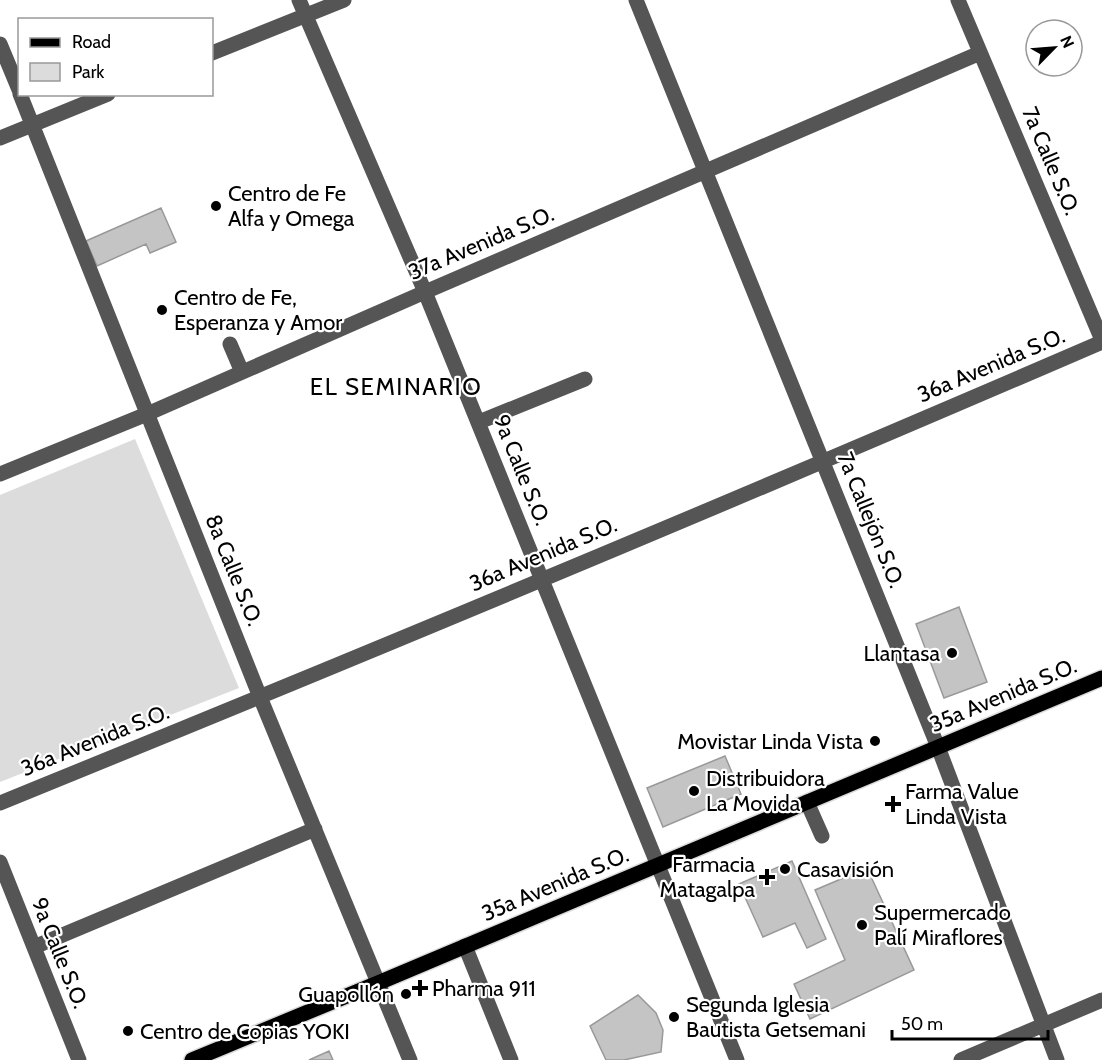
<svg xmlns="http://www.w3.org/2000/svg" width="1102" height="1060" font-family="Cabin,sans-serif">
<rect width="100%" height="100%" fill="#fff"/>
<path fill="#dcdcdc" d="M135,439L239,688L0,782V495Z"/>
<path fill="#c4c4c4" stroke="#999" stroke-width="1.5" d="M161,208L176,242L150,253L146,244L97,266L86,241Z
M959,607L987,682L944,698L916,624Z
M725,756L741,794L663,827L647,788Z
M792,861L826,939L807,948L795,923L763,937L739,884Z
M867,868L914,970L810,1019L794,984L845,960L815,890Z
M638,995L656,1013L663,1030L661,1052L624,1060H606L590,1026Z
M329,1051L333,1060H309Z"/>
<g fill="none" stroke-linecap="round" stroke-linejoin="round">
<g stroke="#dbdbdb" stroke-width="18">
<path id="major" d="M192,1060L378,983L1102,678"/>
</g>
<path stroke="#555" stroke-width="15" d="M299,0L425,292L737,1060
M636,0L938,747L1057,1060
M958,0L1102,340
M0,44L20,92
M212,53L344,0
M20,94L260,697L410,1060
M0,138L108,94
M230,344L242,372
M479,422L585,379
M0,474L147,414L425,292L980,53
M807,802L822,836
M0,803C369,653 736,500 1102,342
M0,862L79,1060
M465,946L511,1060
M34,947L315,829
M961,1060L1102,1000"/>
<use href="#major" stroke="#000" stroke-width="15"/>
</g>
<g fill="#000" stroke="#fff" stroke-width="2">
<circle cx="216" cy="206" r="6"/>
<circle cx="162" cy="310" r="6"/>
<circle cx="952" cy="653" r="6"/>
<circle cx="875" cy="741" r="6"/>
<circle cx="694" cy="791" r="6"/>
<path d="M890 795h6v6h6v6h-6v6h-6v-6h-6v-6h6z"/>
<circle cx="785" cy="869" r="6"/>
<path d="M764 868h6v6h6v6h-6v6h-6v-6h-6v-6h6z"/>
<circle cx="862" cy="925" r="6"/>
<path d="M417 979h6v6h6v6h-6v6h-6v-6h-6v-6h6z"/>
<circle cx="406" cy="994" r="6"/>
<circle cx="674" cy="1017" r="6"/>
<circle cx="128" cy="1031" r="6"/>
</g>
<g text-anchor="middle" dominant-baseline="central" stroke-width="4.5" stroke-linejoin="round" paint-order="stroke">
<g font-size="22" fill="#000" stroke="#fff">
<text transform="translate(1051 161) rotate(67)">7a Calle S.O.</text>
<text transform="translate(481 243) rotate(-23)">37a Avenida S.O.</text>
<text transform="translate(991 365) rotate(-23)">36a Avenida S.O.</text>
<text transform="translate(522 470) rotate(68)">9a Calle S.O.</text>
<text transform="translate(871 520) rotate(68)">7a Callejón S.O.</text>
<text transform="translate(543 554) rotate(-23)">36a Avenida S.O.</text>
<text transform="translate(234 570) rotate(68)">8a Calle S.O.</text>
<text transform="translate(1003 695) rotate(-23)">35a Avenida S.O.</text>
<text transform="translate(95 740) rotate(-22)">36a Avenida S.O.</text>
<text transform="translate(555 884) rotate(-23)">35a Avenida S.O.</text>
<text transform="translate(60 953) rotate(68)">9a Calle S.O.</text>
</g>
<g font-size="22" fill="#000" stroke="#fff" text-anchor="start">
<text x="228" y="193">Centro de Fe<tspan x="228" dy="25">Alfa y Omega</tspan></text>
<text x="174" y="297">Centro de Fe,<tspan x="174" dy="25">Esperanza y Amor</tspan></text>
<text x="940" y="653" text-anchor="end">Llantasa</text>
<text x="863" y="741" text-anchor="end">Movistar Linda Vista</text>
<text x="706" y="778">Distribuidora<tspan x="706" dy="25">La Movida</tspan></text>
<text x="905" y="791">Farma Value<tspan x="905" dy="25">Linda Vista</tspan></text>
<text x="755" y="864" text-anchor="end">Farmacia<tspan x="755" dy="25">Matagalpa</tspan></text>
<text x="797" y="869">Casavisión</text>
<text x="874" y="912">Supermercado<tspan x="874" dy="25">Palí Miraflores</tspan></text>
<text x="432" y="988">Pharma 911</text>
<text x="394" y="994" text-anchor="end">Guapollón</text>
<text x="686" y="1004">Segunda Iglesia<tspan x="686" dy="25">Bautista Getsemani</tspan></text>
<text x="140" y="1031">Centro de Copias YOKI</text>
</g>
<g font-size="24" letter-spacing="1.5" fill="#000" stroke="#fff">
<text x="396" y="386">EL SEMINARIO</text>
</g>
</g>
<rect x="18" y="18" width="195" height="78" fill="#ffffff" stroke="#999999" stroke-width="1.5"/>
<rect x="30" y="38" width="30" height="9" fill="#000000" stroke="#999999" stroke-width="1.5"/>
<text x="72" y="48" font-size="18" fill="#000000">Road</text>
<rect x="30" y="63" width="30" height="18" fill="#dcdcdc" stroke="#999999" stroke-width="1.5"/>
<text x="72" y="78" font-size="18" fill="#000000">Park</text>
<g transform="translate(1054 48) rotate(65)"><circle r="28" fill="#ffffff" stroke="#999999" stroke-width="1.5"/>
<path d="M0-4.5L10 22L0 15L-10 22Z" fill="#000000"/>
<text y="-9" font-size="16" font-weight="bold" text-anchor="middle" fill="#000000">N</text>
</g>
<path d="M892 1030v9h156v-9" fill="none" stroke="#000000" stroke-width="3"/>
<text x="901" y="1030" font-size="18" fill="#000000" stroke="#ffffff" stroke-width="4.5" paint-order="stroke">50 m</text>
</svg>
